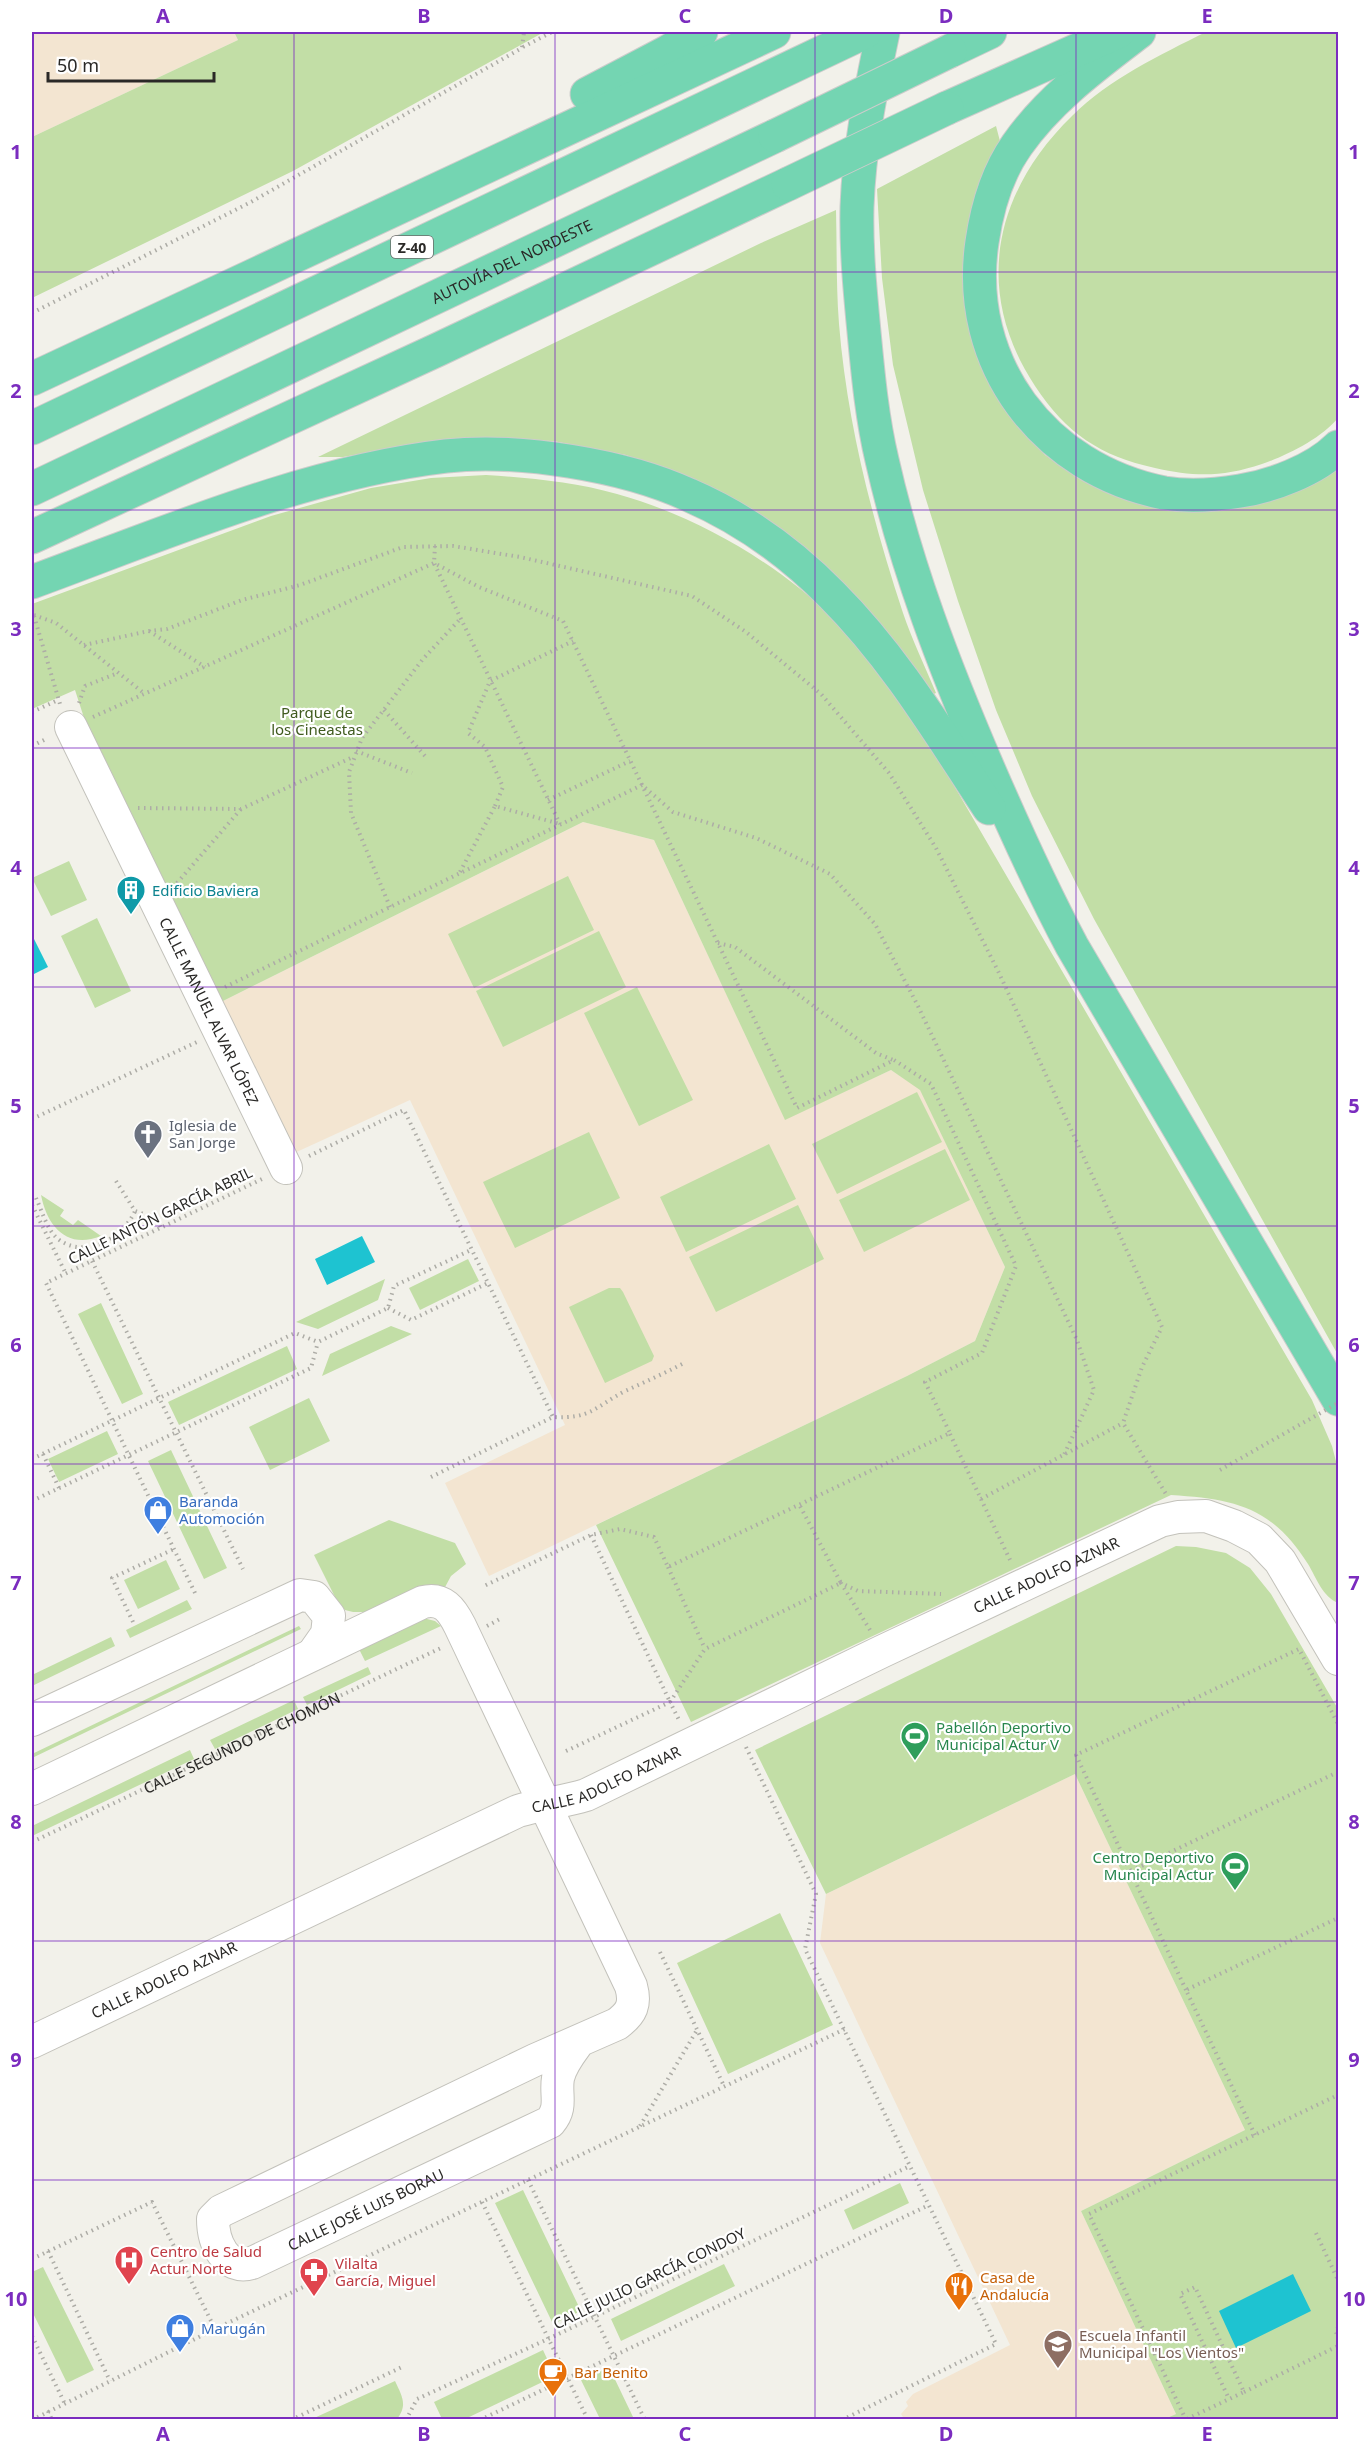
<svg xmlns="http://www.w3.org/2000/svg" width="1370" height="2451" font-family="'Noto Sans',sans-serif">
<rect width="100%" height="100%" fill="#f2f1ea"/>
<path fill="#f3e5d1" d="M32,32H234L238,40L32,137Z
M583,822L654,840L785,1119L891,1070L920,1089L1005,1267L975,1341L907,1376L489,1576L445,1483L565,1425L410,1100L290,1155L219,1003Z
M1075,1774L1245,2130L1081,2211L1176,2414L1165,2420L901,2419L903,2417L901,2414L908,2406L906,2402L913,2394L1010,2345L820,1943L826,1894Z"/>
<path fill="#c2dea6" d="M234,32H544L293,171L32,298V137L238,40Z
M1206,32H1338V418C1322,438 1286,456 1262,464C1223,477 1195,477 1155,468C1100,456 1066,433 1035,386C973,292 993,193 1072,116C1109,79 1160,55 1206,32Z
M996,126L1001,145L976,349L992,387L1011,417L1045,455L1083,481L1133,500L1338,464V1355L1094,919L1032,796L996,710L958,601L923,490L893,365L882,278L877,189Z
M836,210C837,247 836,286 839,324C847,422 872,519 903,613C912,640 925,666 936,693L929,696L693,481L626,455L553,441L468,439L410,445L343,457H318L761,243Z
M486,475C530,478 574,482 617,494C694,515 776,562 833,618C859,644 882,676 907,705L1312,1400L1332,1446L1338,1469V1603C1322,1596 1317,1579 1308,1564C1272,1507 1235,1499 1171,1495L691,1722L596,1525L907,1376L975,1341L1005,1267L920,1090L891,1070L785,1120L654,840L583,822L219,1003L87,727L75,690L32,709V604L271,516L371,488L431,478Z
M69,861L87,900L51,916L32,878Z
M568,876L594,930L474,988L448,934Z
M97,918L131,991L95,1008L61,936Z
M599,931L626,987L503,1047L476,991Z
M637,987L693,1100L639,1126L584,1013Z
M917,1092L942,1142L837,1194L812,1144Z
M589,1132L620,1198L515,1248L483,1182Z
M769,1144L796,1199L686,1252L660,1197Z
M945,1149L970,1200L864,1252L839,1200Z
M41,1195L64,1210L60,1216L73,1225L78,1220L101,1236C67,1250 47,1226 41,1195Z
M798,1205L824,1259L716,1312L689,1257Z
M468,1259L479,1281L420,1310L409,1288Z
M385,1279L378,1300L318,1329L296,1322Z
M609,1288H620L623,1292L654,1356L652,1361L605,1383L569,1307Z
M101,1303L143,1394L122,1404L78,1314Z
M391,1326L412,1334L322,1376L330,1354Z
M287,1346L297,1369L179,1425L168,1402Z
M309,1398L330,1441L270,1470L249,1427Z
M107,1431L118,1454L59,1482L48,1459Z
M171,1450L227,1568L204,1579L148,1461Z
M389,1520L455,1543L466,1564L451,1576L444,1589L368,1612H353L345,1610L337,1601L314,1555Z
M1176,1546L1196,1547L1226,1553L1250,1568L1271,1594L1338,1709V2419H1165L1176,2414L1081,2211L1245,2130L1075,1774L826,1894L755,1750Z
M166,1560L180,1589L138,1609L124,1580Z
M187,1600L192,1609L130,1638L126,1630Z
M423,1618L435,1621L441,1626L365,1661L358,1647Z
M299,1626L301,1629L32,1758V1754Z
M111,1637L115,1646L32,1686V1675Z
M368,1667L371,1674L307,1705L303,1697Z
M294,1700L298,1709L215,1749L210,1740Z
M190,1750L194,1759L32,1836V1826Z
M780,1913L833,2025L728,2074L677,1963Z
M900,2183L909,2203L853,2230L844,2210Z
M523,2190L581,2311L553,2324L495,2203Z
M724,2264L735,2286L621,2341L611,2319Z
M43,2267L94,2370L67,2383L32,2311V2272Z
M543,2350L555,2376L465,2419H442L434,2402Z
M609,2367L634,2419H600L581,2380Z
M395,2381C402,2396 408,2405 397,2419H312Z"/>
<path fill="#1ec3d1" d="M33,937L48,967L32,975V938Z
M362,1236L375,1262L327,1285L315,1259Z
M1293,2274L1311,2311L1236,2348L1219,2311Z"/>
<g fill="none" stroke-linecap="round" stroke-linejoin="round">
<g stroke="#c3c2bb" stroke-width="34">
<g id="minor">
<path id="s2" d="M71,727L286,1168"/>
<path d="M32,1720L300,1595L314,1597L329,1616L327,1634L313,1654"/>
<path id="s3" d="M32,1789L423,1602C443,1597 452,1610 460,1626L631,1986C636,2004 632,2013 617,2024L535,2060L221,2211L213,2219C213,2242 225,2271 252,2263L550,2122C563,2107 555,2095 558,2078C561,2064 571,2052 579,2041"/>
<path id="s4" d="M32,2042L518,1811C541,1804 563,1802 586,1795L883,1651L1160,1521L1178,1517L1206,1516L1234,1526L1259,1539L1280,1561L1338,1659"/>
</g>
</g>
<g stroke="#cccccb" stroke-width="35">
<g id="highway">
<path d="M883,32C871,89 859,148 857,207C856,249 860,290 864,332C868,374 872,418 882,460C906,567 945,668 988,768C1014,828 1041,888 1072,946L1338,1399"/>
<path d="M1139,32C1096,65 1049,99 1017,145C997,173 987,208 982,242C964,364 1044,469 1164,493C1189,497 1216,495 1240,491C1272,486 1315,470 1338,447"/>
<path d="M950,51L990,32"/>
<path d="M587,94L669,51L701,32"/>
<path d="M947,108L1118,32"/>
<path d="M32,379L774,32"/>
<path d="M32,428L865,32"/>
<path id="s5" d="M32,489L775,136"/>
<path d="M32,537L437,350L788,184"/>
<path d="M32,582C163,534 307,472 446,456C518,448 624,465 689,495C742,518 792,554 832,595C895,658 940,734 989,808"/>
</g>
</g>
<g stroke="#adaca6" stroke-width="4" stroke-dasharray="1.5 4.5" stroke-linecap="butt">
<path d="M523,47L552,32"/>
<path d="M32,313L251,202L522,48L524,32"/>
<path d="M435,546L434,563L560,824"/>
<path d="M34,615L56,623L145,694"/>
<path d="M34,616L60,704"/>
<path d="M149,631L205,667"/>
<path d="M84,645L149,631L167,629L242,600L300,585L403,547L453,546L520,557L692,596L746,632L821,694L889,773L936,848L999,973L1162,1327L1142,1367L1123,1423L1166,1494"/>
<path d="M79,703L85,686L118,673"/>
<path d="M384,710L425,756"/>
<path d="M32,712L58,700"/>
<path d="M93,717L434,563L479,587L563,621L642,785L673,812L756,838L830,874L875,924L917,1004L1077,1340L1094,1390L1064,1455"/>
<path d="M32,746L48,738"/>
<path d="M356,751L412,773"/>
<path d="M548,800L630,761"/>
<path d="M495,806L503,787L485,747L468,733L490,681L573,641"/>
<path d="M138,808L241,809L353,757"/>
<path d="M460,872L495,806L560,824"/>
<path d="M177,883L241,809"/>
<path d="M390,907L351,813L349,772L362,738L423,659L461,618"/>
<path d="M718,943L735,947L876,1053L893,1060"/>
<path d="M225,987L642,785L797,1108L894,1060L931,1084L1016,1266L982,1353L925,1382L950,1433L668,1567L654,1537L620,1529L591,1535L484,1586"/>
<path d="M32,1119L197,1042"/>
<path d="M309,1156L404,1110L553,1417"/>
<path d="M116,1181L135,1211L157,1219L161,1228"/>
<path d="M36,1198C42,1211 47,1230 58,1239C85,1260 123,1238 135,1211"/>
<path d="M32,1205L66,1274"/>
<path d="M92,1261L243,1569"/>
<path d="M388,1308L411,1320L488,1283"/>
<path d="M950,1434L1011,1562"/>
<path d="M43,1454L59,1488"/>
<path d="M32,1459L295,1333L318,1342L388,1308L394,1286L471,1250"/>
<path d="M431,1477L553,1417C591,1419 595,1407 625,1391C645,1382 665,1373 684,1363"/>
<path d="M981,1499L1123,1423"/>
<path d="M32,1501L311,1368L318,1342"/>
<path d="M591,1535L670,1702"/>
<path d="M668,1567L705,1649"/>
<path d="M195,1593L46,1283L262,1179"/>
<path d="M133,1622L112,1578L174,1549"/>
<path d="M487,1626L500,1619"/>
<path d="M870,1630L841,1583L858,1591L941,1594"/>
<path d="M670,1702L705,1649L841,1583L800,1506"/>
<path d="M746,1747L816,1894L805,1949L996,2344L842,2420"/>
<path d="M566,1751L670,1702L679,1720"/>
<path id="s1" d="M32,1842L443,1647"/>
<path d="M1131,1871L1338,1772"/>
<path d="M660,1952L724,2086"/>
<path d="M1186,1990L1076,1755L1299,1649L1338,1724"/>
<path d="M640,2126L697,2030"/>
<path d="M1255,2135L1186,1990L1338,1918"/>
<path d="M528,2180L645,2420"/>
<path d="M482,2202L588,2420"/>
<path d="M1316,2233L1338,2280"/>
<path d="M48,2251L110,2381"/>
<path d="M32,2259L152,2202L215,2329"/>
<path d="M1338,2328L1335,2330L1338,2337"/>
<path d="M32,2336L65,2404"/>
<path d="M1244,2392L1338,2346"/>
<path d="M48,2411L52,2420"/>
<path d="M1187,2419L1244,2392L1195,2287L1180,2294L1229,2399"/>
<path d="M32,2420L215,2329L845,2029"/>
<path d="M291,2420L402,2367"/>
<path d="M406,2420L417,2399L548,2339L910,2166"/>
<path d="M480,2420L929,2205"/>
<path d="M1186,2420L1089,2214L1338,2095"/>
</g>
<use href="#minor" stroke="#fff" stroke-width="32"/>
<use href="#highway" stroke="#74d5b2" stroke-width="33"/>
<g stroke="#cccccb" stroke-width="35" stroke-linecap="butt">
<path id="highway-bridge" d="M775,136L950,51
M788,184L947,108"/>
</g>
<path stroke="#adaca6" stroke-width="4" stroke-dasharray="1.5 4.5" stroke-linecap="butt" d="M1220,1470L1338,1403"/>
<use href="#highway-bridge" stroke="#74d5b2" stroke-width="33"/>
</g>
<path fill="none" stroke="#7b2cbf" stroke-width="1.5" stroke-opacity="0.55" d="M294,32V2420M555,32V2420M815,32V2420M1076,32V2420M32,272H1338M32,510H1338M32,748H1338M32,987H1338M32,1226H1338M32,1464H1338M32,1702H1338M32,1941H1338M32,2180H1338"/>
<defs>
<g id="building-pin" transform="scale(1.5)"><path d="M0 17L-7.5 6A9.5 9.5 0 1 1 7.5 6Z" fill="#0f9aa8" stroke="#fff"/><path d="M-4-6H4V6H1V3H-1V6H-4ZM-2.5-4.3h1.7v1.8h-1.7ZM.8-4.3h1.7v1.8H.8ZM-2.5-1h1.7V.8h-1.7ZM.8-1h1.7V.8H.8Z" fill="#fff"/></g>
<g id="church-pin" transform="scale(1.5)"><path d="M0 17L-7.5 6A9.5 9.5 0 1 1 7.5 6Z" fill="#6b7280" stroke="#fff"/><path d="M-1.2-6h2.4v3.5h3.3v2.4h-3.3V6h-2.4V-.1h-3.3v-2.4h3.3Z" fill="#fff"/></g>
<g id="shop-pin" transform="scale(1.5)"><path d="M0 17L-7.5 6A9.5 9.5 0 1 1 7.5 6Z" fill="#3f7fe0" stroke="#fff"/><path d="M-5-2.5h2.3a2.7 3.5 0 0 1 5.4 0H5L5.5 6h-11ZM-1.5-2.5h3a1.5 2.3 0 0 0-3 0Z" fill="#fff"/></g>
<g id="stadium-pin" transform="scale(1.5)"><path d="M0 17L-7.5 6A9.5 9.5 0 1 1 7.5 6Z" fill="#2e9e5b" stroke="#fff"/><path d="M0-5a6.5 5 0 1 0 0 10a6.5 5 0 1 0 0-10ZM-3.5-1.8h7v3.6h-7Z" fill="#fff"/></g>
<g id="hospital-pin" transform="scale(1.5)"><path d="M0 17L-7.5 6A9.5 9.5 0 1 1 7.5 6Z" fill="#e0444e" stroke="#fff"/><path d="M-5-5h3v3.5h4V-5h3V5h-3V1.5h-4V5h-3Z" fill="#fff"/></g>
<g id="pharmacy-pin" transform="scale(1.5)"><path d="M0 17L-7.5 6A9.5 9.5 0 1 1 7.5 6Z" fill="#e0444e" stroke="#fff"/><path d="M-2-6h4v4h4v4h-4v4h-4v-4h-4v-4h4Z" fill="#fff"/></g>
<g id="restaurant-pin" transform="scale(1.5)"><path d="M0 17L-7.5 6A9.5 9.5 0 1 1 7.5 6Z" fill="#e8710a" stroke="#fff"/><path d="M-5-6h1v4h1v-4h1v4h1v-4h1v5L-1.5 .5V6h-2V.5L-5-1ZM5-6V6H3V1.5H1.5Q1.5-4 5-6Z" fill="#fff"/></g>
<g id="school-pin" transform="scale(1.5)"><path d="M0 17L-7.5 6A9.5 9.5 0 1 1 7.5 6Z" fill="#8d6e63" stroke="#fff"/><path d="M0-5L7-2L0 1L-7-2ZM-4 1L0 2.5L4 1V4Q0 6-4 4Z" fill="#fff"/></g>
<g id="cafe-pin" transform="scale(1.5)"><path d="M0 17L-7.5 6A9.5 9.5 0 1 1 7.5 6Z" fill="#e8710a" stroke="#fff"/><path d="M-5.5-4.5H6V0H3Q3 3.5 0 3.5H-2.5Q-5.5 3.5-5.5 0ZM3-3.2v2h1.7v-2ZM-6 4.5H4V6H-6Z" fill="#fff"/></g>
</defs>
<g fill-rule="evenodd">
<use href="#building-pin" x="131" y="890"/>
<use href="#church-pin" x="148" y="1134"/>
<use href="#shop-pin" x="158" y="1510"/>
<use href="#stadium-pin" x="915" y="1736"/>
<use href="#stadium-pin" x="1235" y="1866"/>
<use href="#hospital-pin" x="129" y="2260"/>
<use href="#pharmacy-pin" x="314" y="2272"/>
<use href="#restaurant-pin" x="959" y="2286"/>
<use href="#shop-pin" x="180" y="2328"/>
<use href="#school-pin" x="1058" y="2344"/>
<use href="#cafe-pin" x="553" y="2372"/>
</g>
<g text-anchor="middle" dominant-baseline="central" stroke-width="4.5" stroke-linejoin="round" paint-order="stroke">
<rect fill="#fff" stroke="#6a6968" stroke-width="1.5" x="391" y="236" width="42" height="22" rx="4.5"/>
<g font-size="14" font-weight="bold" fill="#2a2927">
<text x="412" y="247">Z-40</text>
</g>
<g font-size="15" fill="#2a2927" stroke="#fff">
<text stroke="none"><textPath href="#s5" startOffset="531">AUTOVÍA DEL NORDESTE</textPath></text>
<text stroke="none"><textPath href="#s2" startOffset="316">CALLE MANUEL ALVAR LÓPEZ</textPath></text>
<text transform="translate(160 1215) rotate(-26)">CALLE ANTÓN GARCÍA ABRIL</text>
<text stroke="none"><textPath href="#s4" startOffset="1118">CALLE ADOLFO AZNAR</textPath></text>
<text stroke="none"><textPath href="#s1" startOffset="232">CALLE SEGUNDO DE CHOMÓN</textPath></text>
<text stroke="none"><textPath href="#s4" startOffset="632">CALLE ADOLFO AZNAR</textPath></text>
<text stroke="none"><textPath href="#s4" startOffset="146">CALLE ADOLFO AZNAR</textPath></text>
<text stroke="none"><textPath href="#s3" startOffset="1569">CALLE JOSÉ LUIS BORAU</textPath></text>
<text transform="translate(649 2278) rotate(-26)">CALLE JULIO GARCÍA CONDOY</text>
</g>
<g font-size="15" fill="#405b1f" stroke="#fff">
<text x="317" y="712">Parque de<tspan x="317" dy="17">los Cineastas</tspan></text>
</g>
<g font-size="15" fill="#0d838f" stroke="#fff" text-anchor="start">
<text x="152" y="890">Edificio Baviera</text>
</g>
<g font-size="15" fill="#5b616d" stroke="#fff" text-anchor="start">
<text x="169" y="1125">Iglesia de<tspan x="169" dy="17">San Jorge</tspan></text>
</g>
<g font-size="15" fill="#366cbe" stroke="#fff" text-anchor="start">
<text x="179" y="1501">Baranda<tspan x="179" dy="17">Automoción</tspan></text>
<text x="201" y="2328">Marugán</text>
</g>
<g font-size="15" fill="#27864d" stroke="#fff" text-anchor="start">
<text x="936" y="1727">Pabellón Deportivo<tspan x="936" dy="17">Municipal Actur V</tspan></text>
<text x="1214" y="1857" text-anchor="end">Centro Deportivo<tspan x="1214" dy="17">Municipal Actur</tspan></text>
</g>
<g font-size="15" fill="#be3a42" stroke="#fff" text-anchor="start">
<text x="150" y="2251">Centro de Salud<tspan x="150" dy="17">Actur Norte</tspan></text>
<text x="335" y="2263">Vilalta<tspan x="335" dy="17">García, Miguel</tspan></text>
</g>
<g font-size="15" fill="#c56008" stroke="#fff" text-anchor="start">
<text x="980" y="2277">Casa de<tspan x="980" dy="17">Andalucía</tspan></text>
<text x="574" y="2372">Bar Benito</text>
</g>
<g font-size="15" fill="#785e54" stroke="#fff" text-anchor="start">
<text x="1079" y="2335">Escuela Infantil<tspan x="1079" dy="17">Municipal "Los Vientos"</tspan></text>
</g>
</g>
<rect width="1370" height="2451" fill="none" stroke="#ffffff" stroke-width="66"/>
<path d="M48 72v9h166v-9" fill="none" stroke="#2a2927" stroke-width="3"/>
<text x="57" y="72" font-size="18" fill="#2a2927" stroke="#ffffff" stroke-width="4.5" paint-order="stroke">50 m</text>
<rect x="33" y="33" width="1304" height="2385" fill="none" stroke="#7b2cbf" stroke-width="2"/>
<g font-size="20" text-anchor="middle" font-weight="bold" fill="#7b2cbf">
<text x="163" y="23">A</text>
<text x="424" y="23">B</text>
<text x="685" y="23">C</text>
<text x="946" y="23">D</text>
<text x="1207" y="23">E</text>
<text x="16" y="159">1</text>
<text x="1354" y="159">1</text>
<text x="16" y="398">2</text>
<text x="1354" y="398">2</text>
<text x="16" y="636">3</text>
<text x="1354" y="636">3</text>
<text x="16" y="875">4</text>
<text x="1354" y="875">4</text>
<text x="16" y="1113">5</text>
<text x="1354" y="1113">5</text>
<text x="16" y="1352">6</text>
<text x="1354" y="1352">6</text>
<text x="16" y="1590">7</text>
<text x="1354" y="1590">7</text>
<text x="16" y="1829">8</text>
<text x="1354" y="1829">8</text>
<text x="16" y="2067">9</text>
<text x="1354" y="2067">9</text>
<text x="16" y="2306">10</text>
<text x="1354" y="2306">10</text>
<text x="163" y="2441">A</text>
<text x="424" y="2441">B</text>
<text x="685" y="2441">C</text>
<text x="946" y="2441">D</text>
<text x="1207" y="2441">E</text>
</g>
</svg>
